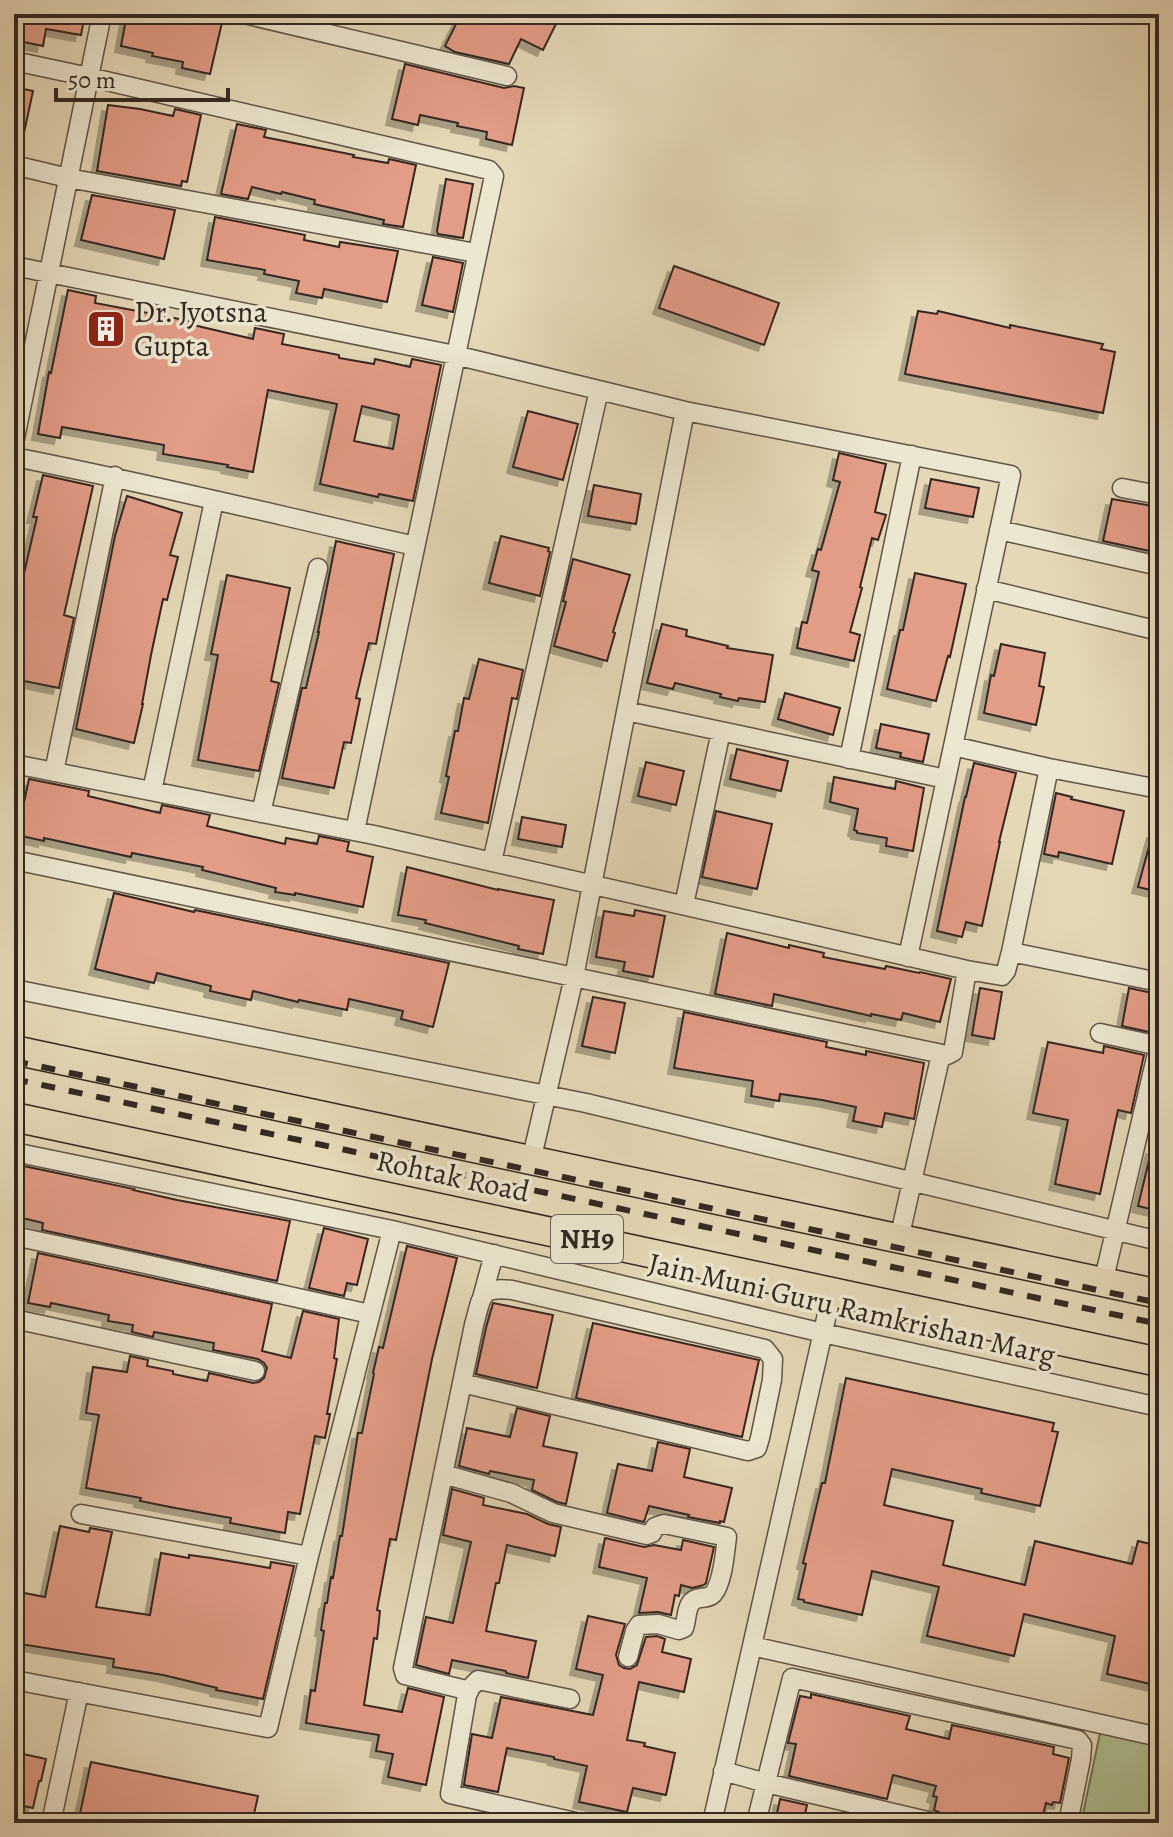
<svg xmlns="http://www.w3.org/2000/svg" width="1173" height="1837" font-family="Alegreya,serif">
<defs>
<filter id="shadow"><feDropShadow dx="-6" dy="6" stdDeviation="0" flood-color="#0004"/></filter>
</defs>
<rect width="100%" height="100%" fill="#e4d8b6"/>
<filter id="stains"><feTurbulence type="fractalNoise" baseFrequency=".0025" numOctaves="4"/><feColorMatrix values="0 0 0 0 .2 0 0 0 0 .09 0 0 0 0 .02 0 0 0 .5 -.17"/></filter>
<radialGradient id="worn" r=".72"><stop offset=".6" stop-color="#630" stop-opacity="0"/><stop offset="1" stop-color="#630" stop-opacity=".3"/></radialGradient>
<path fill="#b0bf91" stroke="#72745a" stroke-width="2" d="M1102,1724L1159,1737V1823H1081Z"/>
<path fill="#e39c86" stroke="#342823" stroke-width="2" fill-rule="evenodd" filter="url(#shadow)" d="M14,14H85L81,35L46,29L43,46L14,40Z
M127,14H224L210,74L182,68L183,62L152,56L153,53L121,46Z
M461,14H561L543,50L521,39L509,64L455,52L445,46Z
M405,64L504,88L514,86L524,88L512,145L486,139L487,132L457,126L458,123L420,115L418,125L392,119Z
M14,87L33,91L22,142L14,141Z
M108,105L140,109L173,116L175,109L201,115L187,182L182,181L181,186L97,171Z
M237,124L266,130L264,137L354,155L353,157L388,163L389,159L416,165L403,227L383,224L384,220L314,204L315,200L282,192L281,194L252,187L248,199L221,194Z
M446,179L473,184L463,238L438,234L437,231Z
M92,195L175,210L164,259L81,240Z
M215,217L305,235L304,240L339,247L340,242L398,251L387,302L324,289L322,298L296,293L299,281L264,274L265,270L207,260Z
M433,257L463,263L453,312L422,305Z
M674,266L779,303L764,345L659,308Z
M68,290L96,296L95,303L190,321L189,324L253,339L255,328L284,334L282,344L339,355V358L374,364L375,359L410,367L412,359L441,365L413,501L379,494L378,497L320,484L337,404L268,390L253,472L227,467L228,465L163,454L164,445L62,427L60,438L38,434L49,372L51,373ZM362,406L399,415L393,449L354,441Z
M918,311L937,314L938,311L1010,328V325L1103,344L1101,349L1115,352L1103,413L905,374Z
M528,411L578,424L563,480L513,467Z
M839,453L886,464L875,512L886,515L878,540L872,538L860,587L862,588L850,632L860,635L854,661L797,648L802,622L807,623L819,572L812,570L818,549L821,550L840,482L833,480Z
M43,475L93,486L64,615L74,618L59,688L14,679V606L19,581L22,582L37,517H33Z
M931,479L979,488L973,517L925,508Z
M594,485L641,494L636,524L588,516Z
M127,496L182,513L170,555L178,557L167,600L163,599L151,655L142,704H143L134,743L76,729L115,536Z
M1112,499L1159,507V553L1103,541Z
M501,536L549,548L548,551L550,552L540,596L489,583Z
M336,541L394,554L376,644L369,643L356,698L360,699L351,743L344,742L334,788L282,778L302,688H306L319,632H318Z
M573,559L630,575L613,632L615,633L607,661L554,646L566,602L563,601Z
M915,573L966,584L950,657L948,656L936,701L887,689L900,630H903Z
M227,575L290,588L271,681L279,683L259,771L198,760L218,655L211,654Z
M662,624L687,630L686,636L728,646L727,648L773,655L765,702L739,698L738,701L720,697L721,694L675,683L673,689L647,683Z
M1001,644L1045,653L1039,686L1044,687L1036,725L984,713L991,675L994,676Z
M479,659L523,670L517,699L512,698L488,823L441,813L449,777L446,776L455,731H458L464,698L469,699Z
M785,693L840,708L833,735L778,719Z
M881,724L929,734L923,762L900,757L901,753L876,748Z
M737,749L788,761L781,791L730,779Z
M646,762L684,771L676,805L638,796Z
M974,763L1016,773L999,842H1000L982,926L966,922L962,937L937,931L965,797H966Z
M834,777L895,789L896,781L924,788L913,851L886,846L887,838L857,833V831L854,830L858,809L830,802Z
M29,779L89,791L88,796L160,813L162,805L210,815L207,826L285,844L286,838L317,844L319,836L349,842L347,851L373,857L363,907L295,893V895L275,892L276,888L202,870L203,867L132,853L131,857L44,838V841L17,835Z
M1056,793L1072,797L1071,799L1124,811L1112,864L1059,852L1058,857L1044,854Z
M716,811L772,824L757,889L702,877Z
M522,817L566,825L562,847L518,839Z
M1153,832L1159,833V892L1138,887Z
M407,867L498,890V889L554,900L543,954L518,949L519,946L425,923L426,920L398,915Z
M114,893L194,912L195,910L449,963L433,1027L401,1019L403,1011L349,999L347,1010L299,1000L298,1002L253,991L251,1000L210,991L211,986L157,973L154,983L95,969Z
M635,910L665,916L653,977L623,971L625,962L596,957L604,911L634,916Z
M727,933L789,948V945L824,953L823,957L885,969L886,966L919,973L920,972L951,979L940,1022L903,1013L901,1020L871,1014V1016L774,994L772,1006L715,994Z
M980,988L1002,992L994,1039L972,1035Z
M1129,988L1157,994L1149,1032L1122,1026Z
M593,997L625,1003L615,1053L582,1046Z
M684,1012L827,1042L826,1047L866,1055V1051L924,1063L914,1119L885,1113L882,1127L853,1121L856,1107L822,1100L780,1094L779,1101L751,1096L753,1081L674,1068Z
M1048,1042L1103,1053L1104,1046L1144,1055L1131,1113L1118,1110L1100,1194L1055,1184L1068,1120L1033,1113Z
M1152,1148L1159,1149V1211L1138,1206Z
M14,1164L134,1189L133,1190L177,1200L290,1221L277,1281L42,1230L43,1223L14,1216Z
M324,1228L368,1239L357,1285L347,1283L344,1296L309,1288Z
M407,1246L457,1258L432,1359L396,1540L390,1539L377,1610L380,1611L377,1639L374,1638L364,1705L402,1712L408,1688L444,1697L426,1785L388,1777L393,1754L376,1751L379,1735L306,1723L311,1690L315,1691L324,1631L321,1630L325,1603H327L331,1577L333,1578L340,1536H342L358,1433H362L374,1374L373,1373L379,1347L383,1348Z
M38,1253L272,1304L262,1351L291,1358L303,1311L339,1319L334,1358L337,1359L327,1414H330L325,1438L315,1436L300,1514L288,1512L285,1533L230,1523L231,1518L170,1507L140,1501L141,1498L86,1488L99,1415L86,1413L93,1367L127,1372L130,1356L148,1360L147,1366L173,1371V1374L207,1381L209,1373L253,1383L259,1382L264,1378L267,1368L264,1363L258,1359L213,1350L214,1343L154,1332L153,1337L132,1332L133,1325L108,1321L109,1315L51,1303L50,1307L28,1303Z
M493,1303L553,1315L537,1388L476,1374L486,1328Z
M593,1323L759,1360L742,1437L576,1398Z
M846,1378L1054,1423L1052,1431L1058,1432L1040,1506L981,1493L982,1489L892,1469L884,1505L953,1521L943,1565L1025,1585L1035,1541L1132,1564L1138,1541L1159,1546V1686L1107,1674L1115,1636L1024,1614L1014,1656L927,1636L939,1587L872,1571L862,1615L804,1602V1600L798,1599L806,1564L803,1563L822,1483H825Z
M517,1408L550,1416L543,1446L577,1453L566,1504L557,1502L532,1490L534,1480L490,1471L489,1474L459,1466L467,1428L510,1437Z
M658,1442L690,1449L684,1477L732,1488L724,1522L720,1521V1523L688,1517L689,1515L649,1506L644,1522L607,1513L618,1464L652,1471Z
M452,1489L484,1498L483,1505L527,1514L548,1524L561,1527L555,1556L507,1545L499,1583H496L486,1631L536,1641L528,1678L506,1673V1671L452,1660L449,1674L416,1665L426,1617L453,1623L471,1542L443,1535Z
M60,1526L89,1532L90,1528L112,1532L96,1607L150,1615L161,1553L189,1558V1555L211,1558L270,1568L271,1562L294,1566L263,1699L216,1690L217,1688L163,1675L113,1667L114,1659L14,1643V1591L45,1597Z
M605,1538L644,1547L654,1545L681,1550L683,1540L714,1547L706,1583L704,1585L692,1588L681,1585L679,1596L675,1595L671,1615L658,1612L639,1613L647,1578L599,1567Z
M588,1616L625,1624L616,1655L619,1665L624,1668L630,1669L637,1665L646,1637L657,1636L665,1639L662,1652L691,1659L684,1692L639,1682L627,1740L645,1743L644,1746L675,1753L666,1795L633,1788L627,1812L579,1802L587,1766L554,1759V1757L507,1748L498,1792L464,1785L472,1734L492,1738L501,1697L593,1715L603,1675L576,1669Z
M811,1694L910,1716L906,1729L949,1739L952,1725L1054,1747L1053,1754L1069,1758L1060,1803L1053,1802L1052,1805L1046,1803L1041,1823H1000L957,1813L956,1823H948L945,1815L934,1810L937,1797L933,1796L936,1786L893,1775L887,1799L789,1776L796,1744L788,1743L800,1696L811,1698Z
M14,1752L46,1759L41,1781H39L33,1808L14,1804Z
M91,1762L258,1796L252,1823H78Z
M780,1799L807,1805L803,1823H775Z
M842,1813L882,1823H839Z"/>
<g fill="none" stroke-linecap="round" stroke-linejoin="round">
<g stroke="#605448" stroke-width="21">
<path id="minor" d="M244,14L507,76
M14,61L89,77L489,170L494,176L355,831
M14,165L68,178L476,253
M14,266L455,355L685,411L1011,475L908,957
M14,443L102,14
M14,457C148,483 281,516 415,546
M1122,488L1159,495
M999,530L1159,566
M986,589L1159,631
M626,711L946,779
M849,759L912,455
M14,764L374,835L967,970L1002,976L1006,971L1011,952L1049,768L953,746
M1049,768L1159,789
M54,772L115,476
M152,791L214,501
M261,813L318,568
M14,860L947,1055L953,1052L967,970
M492,862L599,390
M684,905L721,731
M1011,952L1159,982
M14,989L586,1103L1159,1241
M1100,1033L1159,1046
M14,1152L392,1230L823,1333L1159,1407
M531,1161L574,977L685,411
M14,1236L136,1262L370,1314
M899,1239L941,1054
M1103,1283L1159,1045
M482,1298L494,1254
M14,1319L255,1371
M462,1383L748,1451L757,1448L760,1438L772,1380L773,1359L765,1349L512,1290C479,1286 482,1297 474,1325L403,1668L405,1675L462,1689L467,1695L450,1794L580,1823
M443,1474L511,1493L553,1513L647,1535L652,1533L655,1527L664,1524L727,1537C725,1551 723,1583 713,1594C709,1598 706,1597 701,1598C685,1599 688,1616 684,1628L679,1630L658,1624L639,1625L635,1631L628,1657
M81,1514L309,1556
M752,1646L1159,1737
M14,1680L268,1728L309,1556L392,1230
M467,1695L471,1687L478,1680L570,1699
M723,1771L766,1783L936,1823
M51,1823L79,1692
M712,1823L832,1292
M756,1823L792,1678L1078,1740L1082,1745L1081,1759L1068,1823"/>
</g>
<g stroke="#342823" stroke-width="31">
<path id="primary" d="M14,1050L1159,1294
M14,1117L1159,1362"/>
</g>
<use href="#minor" stroke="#ede6d0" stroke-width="18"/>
<use href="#primary" stroke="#e4d8b6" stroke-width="28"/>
<path stroke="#342823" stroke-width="6" stroke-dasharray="14 14" stroke-linecap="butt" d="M14,1061L1159,1303
M14,1079L1159,1324"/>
</g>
<defs>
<g id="building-square" transform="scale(2)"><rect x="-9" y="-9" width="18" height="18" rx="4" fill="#8f2418" stroke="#ede6d0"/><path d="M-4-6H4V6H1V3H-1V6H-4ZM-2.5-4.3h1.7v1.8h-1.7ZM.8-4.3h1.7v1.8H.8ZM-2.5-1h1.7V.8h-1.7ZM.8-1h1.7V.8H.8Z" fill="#fff"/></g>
</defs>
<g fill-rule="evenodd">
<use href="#building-square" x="106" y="329"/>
</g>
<g text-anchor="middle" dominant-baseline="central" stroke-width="7" stroke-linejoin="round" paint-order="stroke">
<rect fill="#ede6d0" stroke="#6c6157" stroke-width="2" x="551" y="1215" width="72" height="48" rx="6"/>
<g font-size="28" font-weight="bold" fill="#342823">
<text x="587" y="1239">NH9</text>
</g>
<g font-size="30" fill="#342823" stroke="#ede6d0" text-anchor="start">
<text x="134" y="312">Dr. Jyotsna<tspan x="134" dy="34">Gupta</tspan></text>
</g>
<g font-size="30" fill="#342823" stroke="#ede6d0">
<text transform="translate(453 1176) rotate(12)">Rohtak Road</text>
<text transform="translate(852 1309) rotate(13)">Jain Muni Guru Ramkrishan Marg</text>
</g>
</g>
<rect width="1173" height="1837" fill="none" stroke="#e4d8b6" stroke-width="48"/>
<rect x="16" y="16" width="1141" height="1805" fill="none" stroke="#342823" stroke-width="4"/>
<rect x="24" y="24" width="1125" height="1789" fill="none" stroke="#342823" stroke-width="2"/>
<path d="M56 88v12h172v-12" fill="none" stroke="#342823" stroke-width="4"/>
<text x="68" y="88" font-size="24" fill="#342823" stroke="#ede6d0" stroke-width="6" paint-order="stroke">50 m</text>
<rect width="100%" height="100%" filter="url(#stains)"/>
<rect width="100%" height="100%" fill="url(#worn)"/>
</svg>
